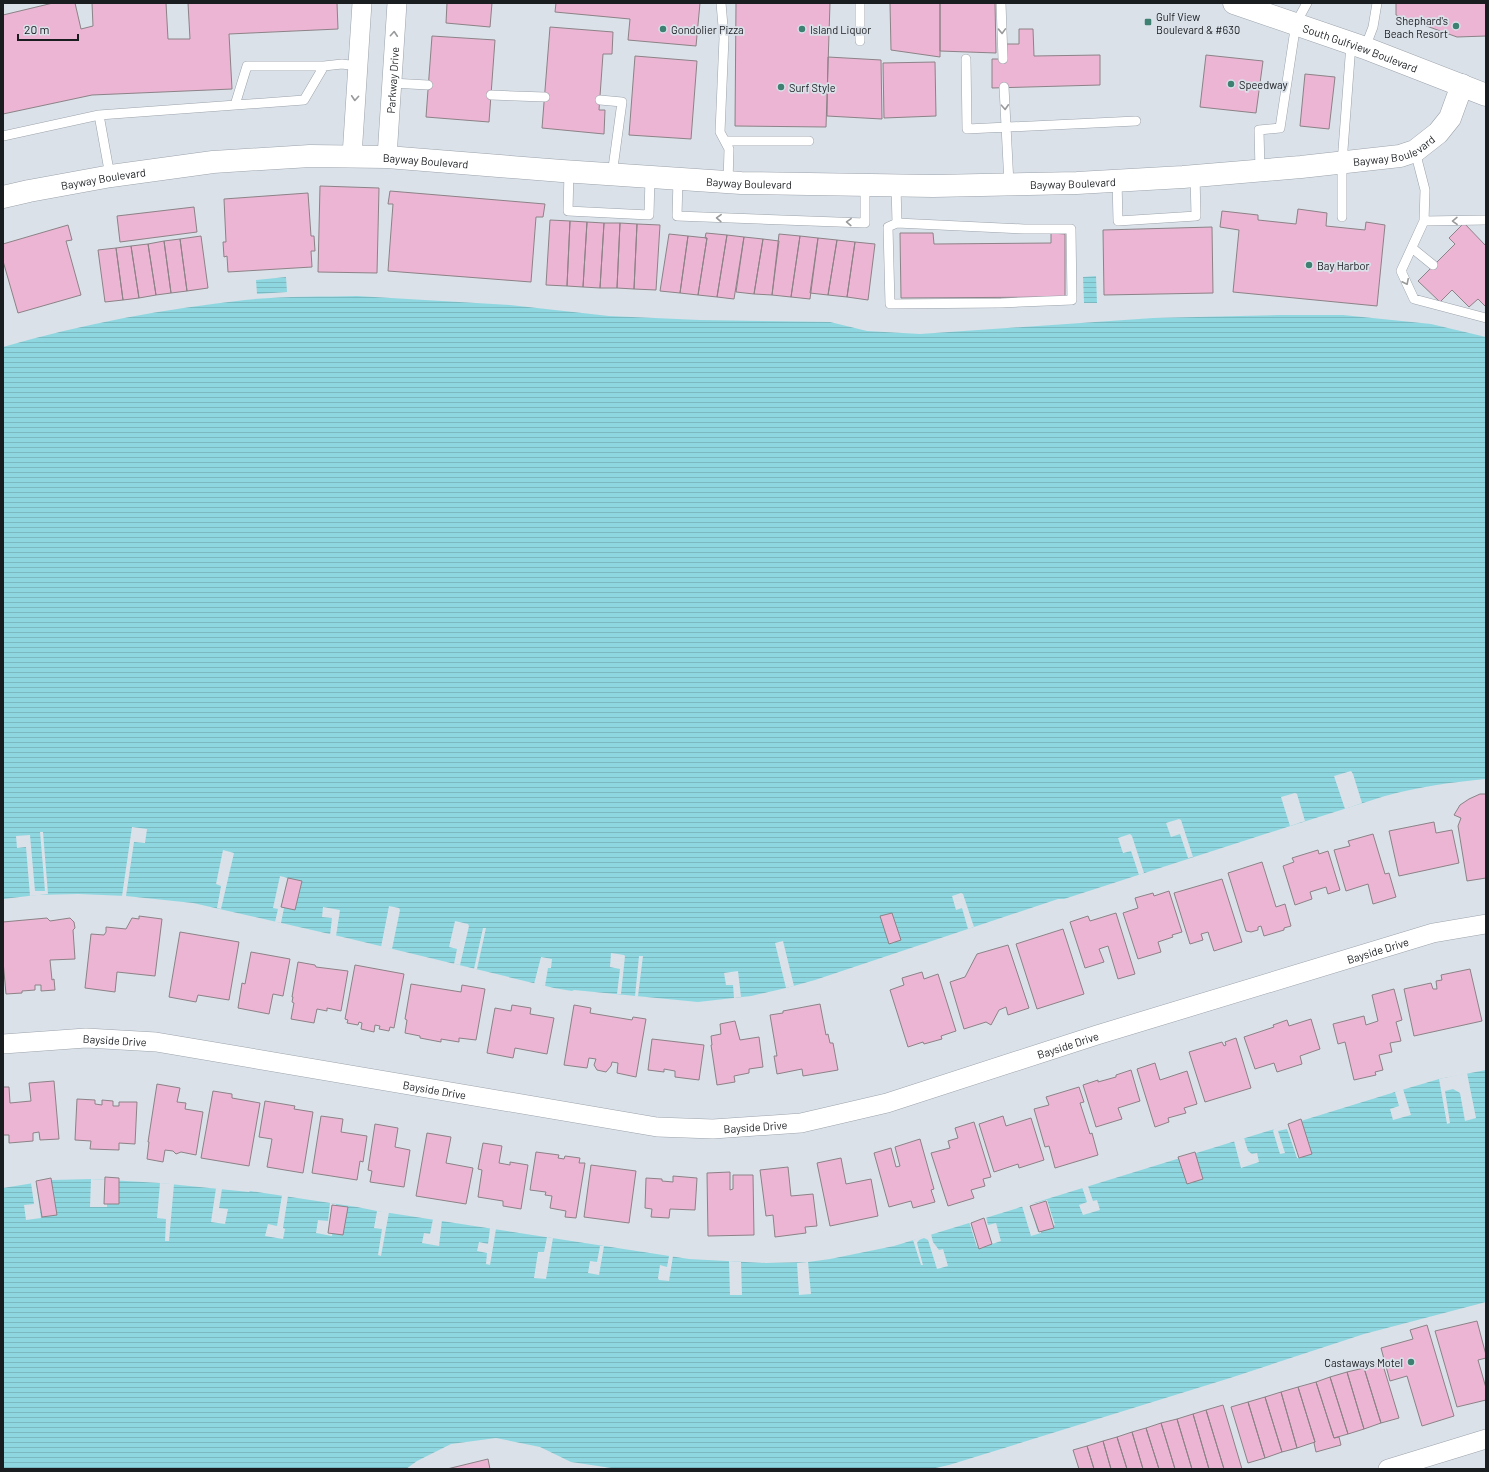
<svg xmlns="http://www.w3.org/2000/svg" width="1489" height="1472" font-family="Barlow,sans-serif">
<defs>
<pattern id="water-rules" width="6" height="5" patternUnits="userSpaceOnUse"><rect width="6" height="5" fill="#8fd7e0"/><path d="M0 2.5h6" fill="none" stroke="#7bb8c0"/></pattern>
</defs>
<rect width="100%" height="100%" fill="#dae1e9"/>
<path fill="url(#water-rules)" d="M1096,276L1097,303H1084L1083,277Z
M286,277L287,292L257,294L256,280Z
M357,296L510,305L609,316L700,320L830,322L867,331L920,334L1153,318L1280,315H1343L1431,324L1486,337V779C1452,782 1418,787 1385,796L1262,835L1064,899H1058L815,980L786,988L751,996L698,1002L574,990L572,991L554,988L347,938L193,903L126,896L78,894L37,895L3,899V347C82,324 163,309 245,300C281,296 321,297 357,296Z
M1486,1070V1302L1364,1334L1230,1378L949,1465L931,1469H618L571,1462L540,1447L496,1438L451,1444L417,1461L406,1469H3V1188L52,1180L91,1179L160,1183L249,1192L250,1191L357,1207L377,1211L689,1259L766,1263L808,1262L830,1259L894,1246L1395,1092L1439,1079Z"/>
<path fill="#dae1e9" d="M1351,771L1353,774L1362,803L1345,809L1334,776Z
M1295,793L1297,794L1305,821L1290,826L1281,797Z
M1179,819L1181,820L1193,857L1188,858L1180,834L1171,837L1166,823Z
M132,827L147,829L145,843L134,842L126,896H122Z
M40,832H43L48,894L30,896L26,847L17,848L16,836L30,835L35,891H45Z
M1130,834L1132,836L1144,873L1139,875L1131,851L1123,853L1118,838Z
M223,850L234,853L221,909L217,908L221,886L216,884Z
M280,876L288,878L281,907L284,908L281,923L275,922L278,909L273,908Z
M961,893L963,894L974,927L968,929L962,908L956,910L952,896Z
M389,906L399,908L400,910L392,949L381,947Z
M323,907L340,910L336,936L330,935L332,918L322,917Z
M455,921L468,924L469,926L460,965L454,964L457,949L449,947Z
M483,928H486L477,969H474Z
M783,941L794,986L786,988L775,943Z
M611,953L624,955L625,956L621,994H617L620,969L610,967Z
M639,956H643L638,996H635Z
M541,957L552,959L551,968H548L545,986L534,984Z
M738,971L741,997L734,998L733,985H726L724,973Z
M1467,1073L1476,1118L1465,1121L1460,1093L1453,1089L1445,1091L1450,1123L1447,1124L1439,1079Z
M1403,1089L1411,1115L1393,1120L1390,1109L1399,1106L1395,1092Z
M1288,1124L1299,1158H1297L1287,1129L1278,1131L1285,1153L1280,1154L1273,1131L1274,1129Z
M1244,1138L1248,1151L1252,1154L1257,1153L1259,1162L1241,1168L1234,1141Z
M91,1179L105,1180L104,1204H107V1207H90Z
M36,1182L41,1218L26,1220L24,1205L34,1204L31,1183Z
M160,1183L174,1184L169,1241H165L166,1219L157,1218Z
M1088,1186L1093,1201L1097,1200L1100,1210L1083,1215L1079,1205L1087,1202L1082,1187Z
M216,1188L222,1189L219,1208L228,1209L225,1224L211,1222Z
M282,1195L288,1196L283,1228L285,1229L283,1239L265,1236L268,1224L277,1226Z
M1047,1200L1055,1225L1053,1226L1030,1206L1038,1232H1041V1233L1031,1236L1022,1206Z
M330,1203L336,1204V1205H333L332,1236L316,1233L318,1220L328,1221Z
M377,1211L389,1212L381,1256L378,1255L382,1229L374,1228Z
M986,1217L988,1225L996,1223L1001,1241L992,1244L984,1218L971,1223L978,1247H977L969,1222Z
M433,1219L442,1220L439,1246L422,1243L424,1233L430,1234Z
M490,1228L496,1229L490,1265L486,1264L487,1253L477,1251L479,1242L488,1244Z
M931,1234L933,1242L939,1250L943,1249L948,1266L937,1269L928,1240L924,1238L919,1240L917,1243L923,1265H921L913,1240Z
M547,1237L553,1238L546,1279L534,1278L538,1252H544Z
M600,1246H604L599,1275L588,1273L590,1261L597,1262Z
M669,1256H673L669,1281L659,1280L658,1278L660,1265L667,1267Z
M729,1261L741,1262L742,1295H730Z
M808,1262L811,1294L799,1295L797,1263Z"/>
<path fill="#ecb5d3" stroke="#8c8287" d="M53,3H75L81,29L93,26L92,3H166L168,39H190L188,3H337L338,29L229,34L232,89L92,95L3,114V15Z
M447,3H492L490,27L446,23Z
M556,3H700L696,46L628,40L630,19L555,12Z
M736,3H830L826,127L735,126Z
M890,3H940V57L891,50Z
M940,3H995L996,53L940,51Z
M1396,3H1486V36L1457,37L1396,15Z
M550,27L613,32L612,54H603L599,110H605L604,134L542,128Z
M1019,29H1033L1034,56L1100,55V85L992,88V59H1006L1005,44H1019Z
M432,36L495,40L489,122L426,117Z
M1206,55L1263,61L1256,113L1200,107Z
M635,56L697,61L691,139L629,135Z
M828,57L881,60L882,119L827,116Z
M935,62L936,116L884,118L883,63Z
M1305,74L1335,77L1329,129L1300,126Z
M320,186L379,188L377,273L318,272Z
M390,191L545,204L543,217H536L531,282L388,271L393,204H388Z
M308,193L311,236H314L315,251H311L312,267L228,272L227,256L224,257L223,242H226L224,199Z
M194,207L197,232L120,242L117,216Z
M1298,209L1327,213L1326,226L1365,230L1366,222L1385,225L1377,306L1233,292L1239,230L1220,227L1222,211L1258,215V220L1296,224Z
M550,220L570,221L567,286L546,285Z
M570,221L587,222L583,287L567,286Z
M587,222L604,223L600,288L583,287Z
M604,223H620L617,288H600Z
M620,223L637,224L634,289L617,288Z
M1464,223L1486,246V307L1478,299L1469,307L1452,290L1440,302L1418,281L1455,244L1449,238Z
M637,224L660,225L656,290L634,289Z
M68,225L72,240L66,241L81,295L18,313L3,261V244Z
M1212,227L1213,293L1104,295L1103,230Z
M706,233L727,235L717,297L698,295L707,238H705Z
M900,233H933L934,244L1051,243V233L1065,234V297L901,298Z
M669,234L688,236L680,293L660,291Z
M779,234L800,236L791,297L772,295Z
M727,235L744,237L734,299L717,297Z
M201,236L208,288L187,291L180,239Z
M688,236L707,238L698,295L680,293Z
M800,236L818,238L810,299L791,297Z
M744,237L763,239L754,294L736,292Z
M818,238L837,240L828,295L810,293Z
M180,239L187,291L171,293L164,241Z
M763,239L779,241L772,295L754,294Z
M837,240L855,242L847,297L828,295Z
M164,241L171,293L156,295L148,244Z
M855,242L875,244L868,300L847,297Z
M148,244L156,295L139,298L131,246Z
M131,246L139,298L123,300L116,248Z
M116,248L123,300L105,302L98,250Z
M1480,794H1486V878L1467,881L1458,826L1461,818L1454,815L1460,805L1469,799Z
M1434,822L1436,833L1452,830L1459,863L1399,876L1389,831Z
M1373,834L1385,874L1389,873L1396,897L1373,904L1368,884L1346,891L1334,850L1350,846L1348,841Z
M1318,850L1319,854L1328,851L1340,890L1328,894L1326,887L1310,892L1312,899L1295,905L1283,866L1294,862L1292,858Z
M1262,862L1276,907L1285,904L1291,926L1284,928V930L1264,936L1261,926L1258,927V930L1251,932L1246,931L1228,873Z
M288,878L302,881L295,910L281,907Z
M1222,879L1242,942L1214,951L1208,932L1201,934L1203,940L1190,944L1174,893Z
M1169,891L1182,932L1172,935L1173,937L1158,942L1161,952L1138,959L1123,913L1138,908L1135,898L1153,893L1154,896Z
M892,913L901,940L889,944L880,916Z
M1116,913L1135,974L1118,979L1108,946L1099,949L1104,962L1085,968L1070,922L1088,916L1090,921Z
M139,916L162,919L155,976L117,972L115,992L85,988L91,934L104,935L106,932V927L126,929L132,918L139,919Z
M47,918L50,921L70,918L74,922L75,928L73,930L75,959L50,960L52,980L54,979L55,990L41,991V985H35V990L22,991V993L6,994L3,961V922Z
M1063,929L1084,994L1037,1009L1016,944Z
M180,932L239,942L229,1000L198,995L196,1002L169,997Z
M1008,945L1029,1008L1008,1015L1006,1007L999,1010L991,1025L986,1022L964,1029L950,982L965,977L977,954Z
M251,952L290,959L283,996L273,994L269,1014L238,1008L242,983L245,984Z
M298,962L315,965L316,967L348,971L341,1011L327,1008V1011L317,1009L314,1023L291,1019L294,1003L292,1002L293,997H292Z
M355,965L404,974L394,1028L390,1027L389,1031L379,1029L380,1026L375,1025L374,1032L361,1029L362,1023L359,1022L358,1025L347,1023L348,1020L345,1019Z
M1470,969L1482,1021L1414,1036L1404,989L1431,983L1433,989H1437L1436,981L1442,980L1441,975Z
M922,972L924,979L938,974L956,1031L941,1036L942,1039L924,1044L923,1042L908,1047L890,990L904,985L902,978Z
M411,984L461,992L462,985L485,989L476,1040L459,1038V1042L441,1039V1042L420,1038V1036L405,1033L407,1020L405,1019Z
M1394,989L1402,1020L1396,1022L1401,1041L1390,1043L1392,1052L1379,1055L1383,1070L1375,1072L1376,1075L1354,1080L1345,1042L1338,1044L1333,1024L1364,1016L1366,1025L1378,1021L1372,995Z
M820,1004L826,1035L828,1034L830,1043H833L838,1070L803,1076L802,1069L777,1074L774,1056H777L770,1015L783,1013V1011Z
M512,1005L531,1008L530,1014L554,1018L547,1054L515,1048L513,1058L487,1053L495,1008L511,1011Z
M574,1005L591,1008L590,1013L632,1020L633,1017L646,1019L636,1077L617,1073L618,1063L612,1062L611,1066L606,1072L597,1070L594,1065L596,1059L589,1058L587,1068L564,1065Z
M1311,1019L1320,1049L1300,1056L1302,1064L1277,1072L1274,1063L1255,1069L1244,1037L1274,1027L1273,1025L1287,1020L1289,1026Z
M735,1021L740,1040L759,1037L763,1067L749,1069V1073L734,1076L735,1082L717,1085L711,1045H712L711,1036L721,1034L720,1024Z
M1236,1038L1251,1088L1205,1102L1189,1052L1222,1042L1224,1046L1226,1045L1225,1042Z
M652,1039L704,1045L699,1080L675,1077V1071L664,1069V1072L648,1070Z
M1155,1063L1160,1080L1187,1071L1197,1104L1184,1108L1186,1113L1168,1118L1169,1122L1155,1127L1137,1069Z
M1131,1070L1140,1101L1118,1108L1122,1119L1096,1127L1083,1085L1098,1080V1082L1116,1077V1075Z
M54,1081L59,1139L40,1140L39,1132L33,1133V1141L9,1143V1135H3V1087H9L10,1103L31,1101L29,1083Z
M157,1084L180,1088L177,1102L186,1103L185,1109L203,1112L196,1155L181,1152L176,1154L173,1151L165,1150L163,1162L147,1159L149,1142H148Z
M1079,1087L1084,1102L1080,1103L1090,1134L1092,1133L1098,1155L1055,1168L1049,1146L1045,1147L1034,1109L1049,1105L1046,1097Z
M213,1091L232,1094V1098L260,1103L249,1166L201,1158Z
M77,1099L95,1100V1104L102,1105V1100L113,1101V1106H119V1102H137L135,1144L119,1143V1150L90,1149L91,1141L75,1140Z
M265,1101L295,1106L294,1109L313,1112L303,1173L267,1167L272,1139L259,1137Z
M321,1116L343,1119L341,1132L367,1136L363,1162L360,1161L357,1180L312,1173Z
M1003,1116L1006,1126L1031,1118L1044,1160L1019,1168L1018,1164L994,1172L979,1124Z
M1301,1119L1312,1154L1299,1158L1288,1124Z
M974,1122L991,1177L983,1179L985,1186L971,1190L974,1198L948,1206L931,1153L950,1148L948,1141L958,1138L955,1128Z
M375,1124L398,1128L395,1147L410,1150L404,1187L370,1182L372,1171L368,1170Z
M427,1133L451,1137L446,1163L473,1168L466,1204L416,1196Z
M920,1139L934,1189L931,1190L935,1202L913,1208L911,1201L889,1207L874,1153L891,1148L896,1167L900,1166L895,1147Z
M483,1143L502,1146L499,1163L510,1165V1162L528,1165L521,1209L503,1206V1201L478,1197L482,1170L478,1169Z
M536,1152L559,1155L558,1158L564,1159L565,1156L580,1158L579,1163H585L576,1218L565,1217L566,1211L550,1208L552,1196L545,1195L546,1192L530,1190Z
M1195,1152L1203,1179L1187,1184L1178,1157Z
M841,1158L846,1184L871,1179L878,1216L830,1226L817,1163Z
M591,1165L636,1171L629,1223L584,1217Z
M788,1167L791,1196L813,1194L817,1226L805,1227L806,1233L775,1237L773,1215L766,1216L760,1170Z
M730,1172V1190L733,1189V1175H753L754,1235L708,1236L707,1173Z
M673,1176L697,1178L695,1210L670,1209L669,1218L651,1217L652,1209L645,1208L646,1178L662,1179V1181L673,1182Z
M105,1177L119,1178V1204H104Z
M51,1178L57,1215L42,1217L36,1181Z
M1046,1201L1054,1228L1039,1232L1030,1206Z
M332,1205L348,1207L343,1235L328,1233Z
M984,1218L992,1244L979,1249L971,1223Z
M1477,1321L1486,1355V1358L1478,1360L1486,1388V1400L1457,1407L1435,1331Z
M1427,1325L1454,1416L1422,1426L1407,1376L1390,1381L1381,1348L1413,1339L1410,1330Z
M1382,1362L1399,1418L1381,1423L1364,1368Z
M1364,1368L1381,1423L1364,1429L1347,1372Z
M1347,1372L1364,1429L1348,1434L1330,1377Z
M1330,1377L1348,1434L1334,1438L1316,1382Z
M1316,1382L1334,1438L1339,1437L1341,1445L1316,1452L1314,1443L1315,1442L1298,1387Z
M1298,1387L1315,1442L1297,1448L1281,1392Z
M1281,1392L1297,1448L1282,1452L1265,1397Z
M1265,1397L1282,1452L1265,1458L1248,1402Z
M1248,1402L1265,1458L1248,1463L1231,1407Z
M1223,1405L1242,1469H1224L1206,1410Z
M1206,1410L1224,1469H1209L1193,1414Z
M1193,1414L1209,1469H1192L1177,1419Z
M1177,1419L1192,1469H1175L1161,1423Z
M1161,1423L1175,1469H1159L1146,1428Z
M1146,1428L1159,1469H1143L1132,1432Z
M1132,1432L1143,1469H1127L1117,1437Z
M1117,1437L1127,1469H1111L1103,1441Z
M1103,1441L1111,1469H1094L1087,1446Z
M1087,1446L1094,1469H1079L1073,1450Z
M488,1459L490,1469H447Z"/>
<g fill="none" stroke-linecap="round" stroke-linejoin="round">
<g stroke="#9ca3ab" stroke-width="10">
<path id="service" d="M721,3L724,38L720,132L729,149L728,182
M1001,3L1003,59
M860,41V3
M1365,48L1373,27L1377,3
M966,59L967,129L1136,121
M391,83L428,85
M1004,87L1009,184
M491,95L545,97
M600,100L622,102L612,175
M235,105L247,66H324
M99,115L304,100L324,66L342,64L357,66
M3,136L99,115L110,176
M725,141H809
M1415,151L1425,190L1424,221L1401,271L1414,299L1486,318
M1260,170L1259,130L1280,128L1296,23L1307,3
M569,172L568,211L649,215L650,177
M678,179L677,216L865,223V185
M1117,180L1118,221L1196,216L1195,175
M896,186L897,223
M1342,217V163L1351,44
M1424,221L1486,220
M897,223L1024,229H1071L1072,300L1001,303L890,304L888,227Z
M1412,248L1433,265"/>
</g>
<g stroke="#9ca3ab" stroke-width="20">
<g id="minor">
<path d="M352,156L362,3"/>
<path id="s1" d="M387,157L397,3"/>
<path id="s2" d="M3,1044L86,1038L156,1042L657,1127L713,1129L801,1123L887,1103L1097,1035L1433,933L1486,924"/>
<path d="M1388,1469L1486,1439"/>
</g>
</g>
<g stroke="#9ca3ab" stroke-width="23">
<g id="tertiary">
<path id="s3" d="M3,197L29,191L111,176L213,162L310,156L387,157L562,171L741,183L933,186L1077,183L1183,177L1301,167L1400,156L1415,151L1438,133L1450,118L1462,85"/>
</g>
</g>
<g stroke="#9ca3ab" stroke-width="23">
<g id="primary">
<path id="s4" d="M1234,3L1365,48L1486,95"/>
</g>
</g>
<use href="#service" stroke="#fff" stroke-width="9"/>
<use href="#minor" stroke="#fff" stroke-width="19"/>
<use href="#tertiary" stroke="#fff" stroke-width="22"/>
<use href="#primary" stroke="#fff" stroke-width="22"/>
</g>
<defs><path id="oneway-chevron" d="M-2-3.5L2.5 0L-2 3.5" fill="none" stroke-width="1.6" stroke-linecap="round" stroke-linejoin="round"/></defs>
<g stroke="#98999b">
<use href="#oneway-chevron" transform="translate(1002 31) rotate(88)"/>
<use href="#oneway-chevron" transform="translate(394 34) rotate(-86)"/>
<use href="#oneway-chevron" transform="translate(355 98) rotate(94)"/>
<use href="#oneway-chevron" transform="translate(1005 107) rotate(87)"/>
<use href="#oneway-chevron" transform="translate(719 218) rotate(-178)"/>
<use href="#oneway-chevron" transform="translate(1455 221) rotate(179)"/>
<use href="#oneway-chevron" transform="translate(849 222) rotate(-178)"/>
<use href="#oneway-chevron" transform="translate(1406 282) rotate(64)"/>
</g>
<g fill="#3e8072" stroke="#dae1e9" stroke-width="1.5">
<rect x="1144" y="18" width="8" height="8" rx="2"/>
<circle cx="1456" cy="26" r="4"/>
<circle cx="663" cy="29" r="4"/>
<circle cx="802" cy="29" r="4"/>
<circle cx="1231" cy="84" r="4"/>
<circle cx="781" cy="87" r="4"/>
<circle cx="1309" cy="265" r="4"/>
<circle cx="1411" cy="1362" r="4"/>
</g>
<g text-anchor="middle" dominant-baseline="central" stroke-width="3.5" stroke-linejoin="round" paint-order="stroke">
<g font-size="11" fill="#1a1d20" stroke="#dae1e9" text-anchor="start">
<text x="1156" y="16">Gulf View<tspan x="1156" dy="13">Boulevard &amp; #630</tspan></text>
<text x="1448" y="20" text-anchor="end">Shephard's<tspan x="1448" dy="13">Beach Resort</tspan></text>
<text x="671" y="29">Gondolier Pizza</text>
<text x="810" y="29">Island Liquor</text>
<text x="1239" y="84">Speedway</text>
<text x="789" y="87">Surf Style</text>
<text x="1317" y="265">Bay Harbor</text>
<text x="1403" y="1362" text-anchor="end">Castaways Motel</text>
</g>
<g font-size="11" fill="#1a1d20" stroke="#dae1e9">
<text stroke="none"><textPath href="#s4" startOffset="134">South Gulfview Boulevard</textPath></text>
<text stroke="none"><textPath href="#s1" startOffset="77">Parkway Drive</textPath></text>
<text stroke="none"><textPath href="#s3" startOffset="1398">Bayway Boulevard</textPath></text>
<text stroke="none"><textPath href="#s3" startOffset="426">Bayway Boulevard</textPath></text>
<text stroke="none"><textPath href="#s3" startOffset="102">Bayway Boulevard</textPath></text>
<text stroke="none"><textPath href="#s3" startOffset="750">Bayway Boulevard</textPath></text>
<text stroke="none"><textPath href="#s3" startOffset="1074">Bayway Boulevard</textPath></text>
<text stroke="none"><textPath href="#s2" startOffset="1408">Bayside Drive</textPath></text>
<text stroke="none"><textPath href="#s2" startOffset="112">Bayside Drive</textPath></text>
<text stroke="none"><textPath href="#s2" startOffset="1084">Bayside Drive</textPath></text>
<text stroke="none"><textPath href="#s2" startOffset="436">Bayside Drive</textPath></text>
<text stroke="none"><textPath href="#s2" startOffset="760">Bayside Drive</textPath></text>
</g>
</g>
<rect width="1489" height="1472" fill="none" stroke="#1a1d20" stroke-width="8"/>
<path d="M18 34v6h60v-6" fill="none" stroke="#1a1d20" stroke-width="2"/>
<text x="24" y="34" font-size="12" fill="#1a1d20" stroke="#dae1e9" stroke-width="3" paint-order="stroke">20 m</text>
</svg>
